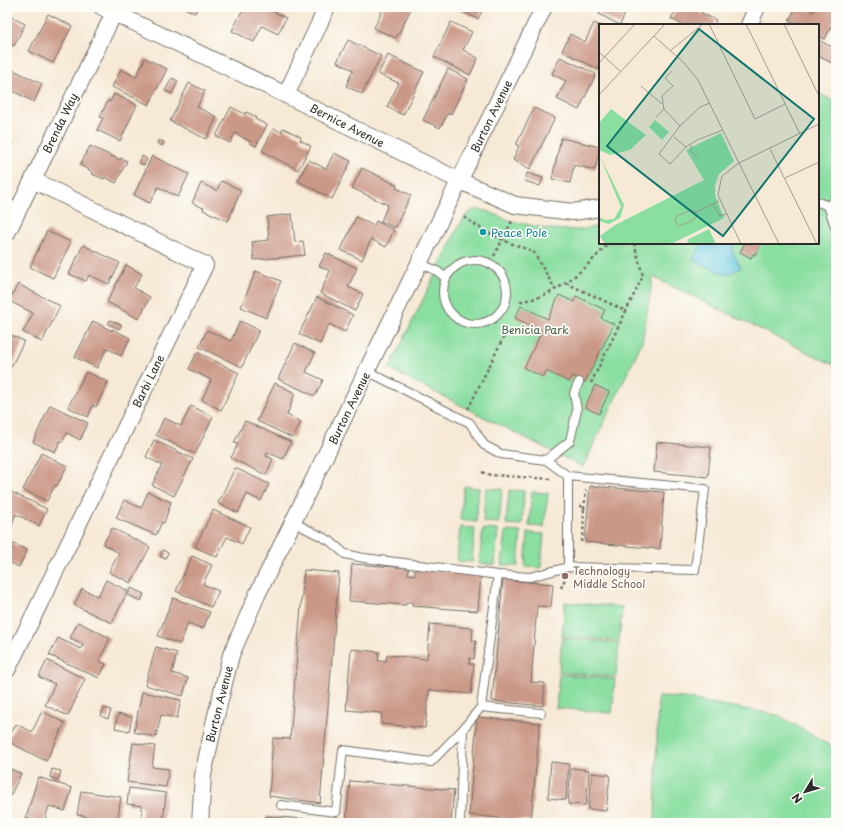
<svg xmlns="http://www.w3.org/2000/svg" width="843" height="830" font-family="'Playpen Sans',sans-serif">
<rect width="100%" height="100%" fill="#fdfcf7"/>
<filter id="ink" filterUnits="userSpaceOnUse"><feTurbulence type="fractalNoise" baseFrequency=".025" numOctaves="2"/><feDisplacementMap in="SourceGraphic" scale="8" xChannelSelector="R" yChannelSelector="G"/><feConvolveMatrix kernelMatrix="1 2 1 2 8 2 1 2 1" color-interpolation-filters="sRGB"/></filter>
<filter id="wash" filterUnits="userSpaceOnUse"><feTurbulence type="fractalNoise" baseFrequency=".012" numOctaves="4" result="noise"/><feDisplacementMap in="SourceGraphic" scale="16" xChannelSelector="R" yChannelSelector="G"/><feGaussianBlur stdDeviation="0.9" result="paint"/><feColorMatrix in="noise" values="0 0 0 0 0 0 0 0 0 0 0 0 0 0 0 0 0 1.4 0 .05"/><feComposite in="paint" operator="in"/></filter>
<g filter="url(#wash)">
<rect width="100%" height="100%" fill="#f6e9d5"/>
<path fill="#89dea0" stroke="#5a8466" d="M818,93L836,102V366L653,277L642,342L583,467L389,369L459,226L467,214L475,209L486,211L512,221L547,229L578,230L600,226V243H818Z
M464,486L479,488L476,522L460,520Z
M486,488L502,489L499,523L483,522Z
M509,490L524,491L522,525L506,524Z
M532,492L548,493L544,527L529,526Z
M460,527L475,528L472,562L457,561Z
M483,529L498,530L495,565L479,563Z
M506,531L521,532L518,566L502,565Z
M528,533L544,534L541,568L525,567Z
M565,602L622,607L619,641L562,636Z
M562,638L619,643L616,677L559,672Z
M559,674L615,679L612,713L556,708Z
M658,697L683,698L778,715L836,749V823H655Z"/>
<path fill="#62c6df" stroke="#467885" d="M701,243H735L732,250L741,268L726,275L693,260Z"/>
<g id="blocks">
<path fill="#ca9887" d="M182,7H198L195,13Z
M244,7H265L286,18L278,34L262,26L254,42L232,31Z
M384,7H412L396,38L374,28Z
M458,7H484L478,19L457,9Z
M602,7H628L620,25L599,14Z
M677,7H704L701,13L716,20L714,25H683L671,19Z
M796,7H802L813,12L815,7H836V16L825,39L818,36V25H796L789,21Z
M48,14L72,26L53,63L29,51Z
M7,15L25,24L14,46L7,43Z
M451,22L472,32L463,50L478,58L470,75L434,57Z
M594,23L600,26V66L598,69L562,51L570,34L585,42Z
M348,40L381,56L362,94L346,86L353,70L337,62Z
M818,40L836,49V55L832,63L818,56Z
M388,55L424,72L403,115L387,107L399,83L378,74Z
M560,57L596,74L579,110L557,99L566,81L552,74Z
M145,58L167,69L149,105L112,87L121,69L136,77Z
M7,67L42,84L34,102L11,90L7,97Z
M448,69L468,79L451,114L448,113L440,128L423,120Z
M172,78L178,81L172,94L165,91Z
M189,83L205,91L197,107L217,117L206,139L170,121Z
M114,94L137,105L120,141L97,130L103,118L100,117L108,100L110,102Z
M231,107L245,114L246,112L256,117L255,119L267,125L256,146L250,143L251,142L235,133L230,143L216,136Z
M534,108L555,118L530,169L513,160L519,146L516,145Z
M274,128L281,132L283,128L301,137L300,140L311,146L298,170L262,151Z
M561,138L600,147L595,170L574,165L570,183L552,179Z
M7,140L13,143L7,156Z
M158,140L164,142L162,146L157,143Z
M90,146L120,160L121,158L127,161L116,183L105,177L104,179L92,174L93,172L80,165Z
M334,153L351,161L332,199L298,181L309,160L326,169Z
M142,156L147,159L144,165L139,163Z
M152,156L189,174L178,197L158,187L150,203L134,195Z
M362,168L397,185L396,188L411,195L395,228L381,221L388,205L352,188Z
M527,173L543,178L540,186L525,181Z
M221,181L241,190L228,221L203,210L204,208L192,203L201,183L217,191Z
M292,214L295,242L303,241L305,255L254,260L252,242L269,240L267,217Z
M356,217L374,226L376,221L394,230L386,247L371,239L362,260L341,250Z
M47,231L71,242L53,278L30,267Z
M745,243H761L755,255L753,254L751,258L740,252Z
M83,245L120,263L109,284L89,275L86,281L69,274Z
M326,253L357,268L348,287L363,294L355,311L320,293L330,271L319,266Z
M126,265L142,274L134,288L150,297L139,319L107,302Z
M256,271L281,281L266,318L241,307Z
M18,284L60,306L42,342L23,332L33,313L9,301Z
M559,295L574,302L576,296L605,310L601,318L614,324L585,382L573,376L569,382L546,371L543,377L524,368L542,331L515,318L521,306L548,319Z
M317,297L353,315L345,332L329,324L320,344L299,334Z
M110,320L122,325L119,329L108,324Z
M93,321L112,331V329L130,338L121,356L107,348L97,368L75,357Z
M240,321L259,330L242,367L199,347L207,330L231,341Z
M7,333L24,341L7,375Z
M295,343L315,353L306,372L323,380L315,396L278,379Z
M197,352L239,373L221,410L202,400L211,380L189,369Z
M86,372L108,382L96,407L93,405L88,417L68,407Z
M275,383L295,393L287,415L301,422L293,438L257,421Z
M595,385L609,392L599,414L585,407Z
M50,405L88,423L80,440L67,433L62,442L60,441L55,452L33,442Z
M191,406L213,417L195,454L156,435L164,418L181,426Z
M245,421L291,442L283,459L267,452L266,456L273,459L266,475L231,458L238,444L234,443Z
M154,440L193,459L174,496L152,485L162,465L146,457Z
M657,442L711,447L708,477L654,472Z
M41,453L67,466L57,486L55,485L47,501L23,490Z
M235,468L269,484L261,501L247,494L238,513L218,503Z
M590,486L664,492L660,549L585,542Z
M7,490L47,509L39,526L16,514L7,533Z
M148,492L171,502L164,523L162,522L156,535L116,518L124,500L141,508Z
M213,510L250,527L242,544L227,537L217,557L195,547Z
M112,528L150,547L131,583L109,572L119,553L103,544Z
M7,541L27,550L19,567L7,561Z
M163,550L168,553L165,559L160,556Z
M192,556L212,565L203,584L219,591L211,607L176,591Z
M352,564L409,568L408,574L415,575V569L481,574L478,611L412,606L413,602H406V605L349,601Z
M304,570L339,573L320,803L269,796L273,738L290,739Z
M106,580L128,591L112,623L74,605L82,589L98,596Z
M503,580L553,584L551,607L537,606L531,682L545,683L543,706L492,701Z
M131,588L144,594L141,601L128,595Z
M173,598L210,612L203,629L188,623L180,644L158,636Z
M78,622L110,638L99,661L106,664L99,678L49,655L58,638L81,649L83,644L70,638Z
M430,624L473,628L472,640L476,641L474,659L470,658L469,664H474L471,694L429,690L425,728L381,724L382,713L346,710L351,649L379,652L378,661H386L387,655L427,659Z
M156,647L177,653L172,673L188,678L183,696L145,685Z
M47,660L85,679L68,716L45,705L55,684L39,677Z
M142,692L181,700L177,718L161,715L156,737L134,732Z
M104,708L111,710L108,719L101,716Z
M42,711L65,723L46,761L7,741L16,724L32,732Z
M118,714L132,717L129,731L115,728Z
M477,717L540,723L531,821L469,815Z
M133,743L155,746L152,767L169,769L166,787L127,782Z
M551,762L569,764L566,800L548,798Z
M7,767L21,774L7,802Z
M571,768L589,770L586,805L568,804Z
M52,769L61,771L58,780L50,777Z
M592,773L610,775L606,811L588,809Z
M38,777L72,788L65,811L49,806L44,823L26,818Z
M350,781L454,790L451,823H346Z
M129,788L166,793L163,823H141L142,806L127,804Z
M81,791L121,797L117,823H97L98,821L89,820V817L77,815Z
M266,816L329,821L328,823H266Z
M608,820L627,822V823H608Z"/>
</g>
</g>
<g filter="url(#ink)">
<use href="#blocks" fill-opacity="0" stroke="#726e66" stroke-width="1"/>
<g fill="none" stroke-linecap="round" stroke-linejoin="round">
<g stroke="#726e66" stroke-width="10">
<path id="service" d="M818,202L828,206L836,229
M828,206L836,200
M443 292a32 32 0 1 1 64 0a32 32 0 1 1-64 0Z
M420,263L437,271L446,278
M367,371L470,423L484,445L501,454L546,460L568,476V567
M546,460L570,441L577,410L574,393L579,382
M293,522L330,541L345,554L364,558L498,575
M481,707L498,575L530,577L568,567L695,570L705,489L568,476
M281,805L336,812L343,750L431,762L463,729L481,707L541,713
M460,823L463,729"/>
</g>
<g stroke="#726e66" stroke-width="18">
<path id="minor" d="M102,7L286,95L460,181L515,205L573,212L600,208
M749,25L757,7
M286,95L327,7
M7,233L114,13
M7,670L205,265L33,180
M200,823L203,775L214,724L231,655L257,595L293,522L544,7"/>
</g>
<path stroke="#726e66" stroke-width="2.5" stroke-dasharray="3 3" stroke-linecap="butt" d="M464,217C486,233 507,243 533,251L555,289
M494,256L512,221
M566,283L626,311
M520,301C557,298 585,268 609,243
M591,383L643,276L634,243
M468,409L505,334
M482,472L490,475L551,479
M580,505L584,509L583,536L581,542
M584,509L586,490
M561,588L565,579"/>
<use href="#service" stroke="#fff" stroke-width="8"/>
<use href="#minor" stroke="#fff" stroke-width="16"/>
</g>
</g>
<circle fill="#0f9aa8" stroke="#fdfcf7" stroke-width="1.5" cx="483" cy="232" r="4"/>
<circle fill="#8d6e63" stroke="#fdfcf7" stroke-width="1.5" cx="565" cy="576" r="4"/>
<g text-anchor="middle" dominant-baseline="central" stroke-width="3.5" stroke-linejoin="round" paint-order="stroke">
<g font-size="11" fill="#2b2b2b" stroke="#fdfcf7">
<text transform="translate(491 116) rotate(-64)">Burton Avenue</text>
<text transform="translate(60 123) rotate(-64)">Brenda Way</text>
<text transform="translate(347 125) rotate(27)">Bernice Avenue</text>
<text transform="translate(148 381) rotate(-64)">Barbi Lane</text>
<text transform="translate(349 408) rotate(-64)">Burton Avenue</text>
<text transform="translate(219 704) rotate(-76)">Burton Avenue</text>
</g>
<g font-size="11" fill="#0d838f" stroke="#fdfcf7" text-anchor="start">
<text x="491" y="232">Peace Pole</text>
</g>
<g font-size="11" fill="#47614e" stroke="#fdfcf7">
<text x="535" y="329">Benicia Park</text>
</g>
<g font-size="11" fill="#785e54" stroke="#fdfcf7" text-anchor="start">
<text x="573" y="570">Technology<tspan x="573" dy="13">Middle School</tspan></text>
</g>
</g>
<g transform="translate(599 24)">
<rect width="220" height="220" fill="#f6e9d5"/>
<path d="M12,85L47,111L31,126L11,131L0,126V99ZM56,96L70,108L63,116L50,103ZM122,109L135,137L120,150L116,161V172L125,194L72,220H6L1,212L16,201L105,156L87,126ZM0,130L25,181L21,194L10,200L0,197V193L6,196L15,195L22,183ZM110,205L117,220H90L88,216Z" fill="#89dea0"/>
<path fill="none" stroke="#a59d91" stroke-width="1" d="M110,0L156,95L186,80M147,0L201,110M185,0L220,72M55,12L85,39L99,56L180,220M71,27L104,0M0,28L21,47M0,39L36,0M42,62L63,80M0,71L66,0M65,85L81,102L60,130L71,140L87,123M57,93L65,85L63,72L74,62L66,54L73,47M81,102L101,83L111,79M75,113L87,123L98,116L124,106M92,121V127L99,134M171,125L218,220M186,154L220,138M114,180L121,192L127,190M97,188V194L90,198L80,202L76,197L77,193L91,186L97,188L120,177M142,220L119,171L123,152L140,139L220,100"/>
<path fill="#0f766e" fill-opacity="0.15" stroke="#0f766e" stroke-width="2" d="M100,5L215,95L124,212L8,122Z"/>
<rect width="220" height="220" fill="none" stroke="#2b2b2b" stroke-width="2"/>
</g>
<rect width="843" height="830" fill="none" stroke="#fdfcf7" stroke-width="24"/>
<g transform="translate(805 792) rotate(232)" stroke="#fdfcf7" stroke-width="3" paint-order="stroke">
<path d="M0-3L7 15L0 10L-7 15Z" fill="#2b2b2b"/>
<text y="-6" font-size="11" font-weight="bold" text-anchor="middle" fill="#2b2b2b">N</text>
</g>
</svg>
